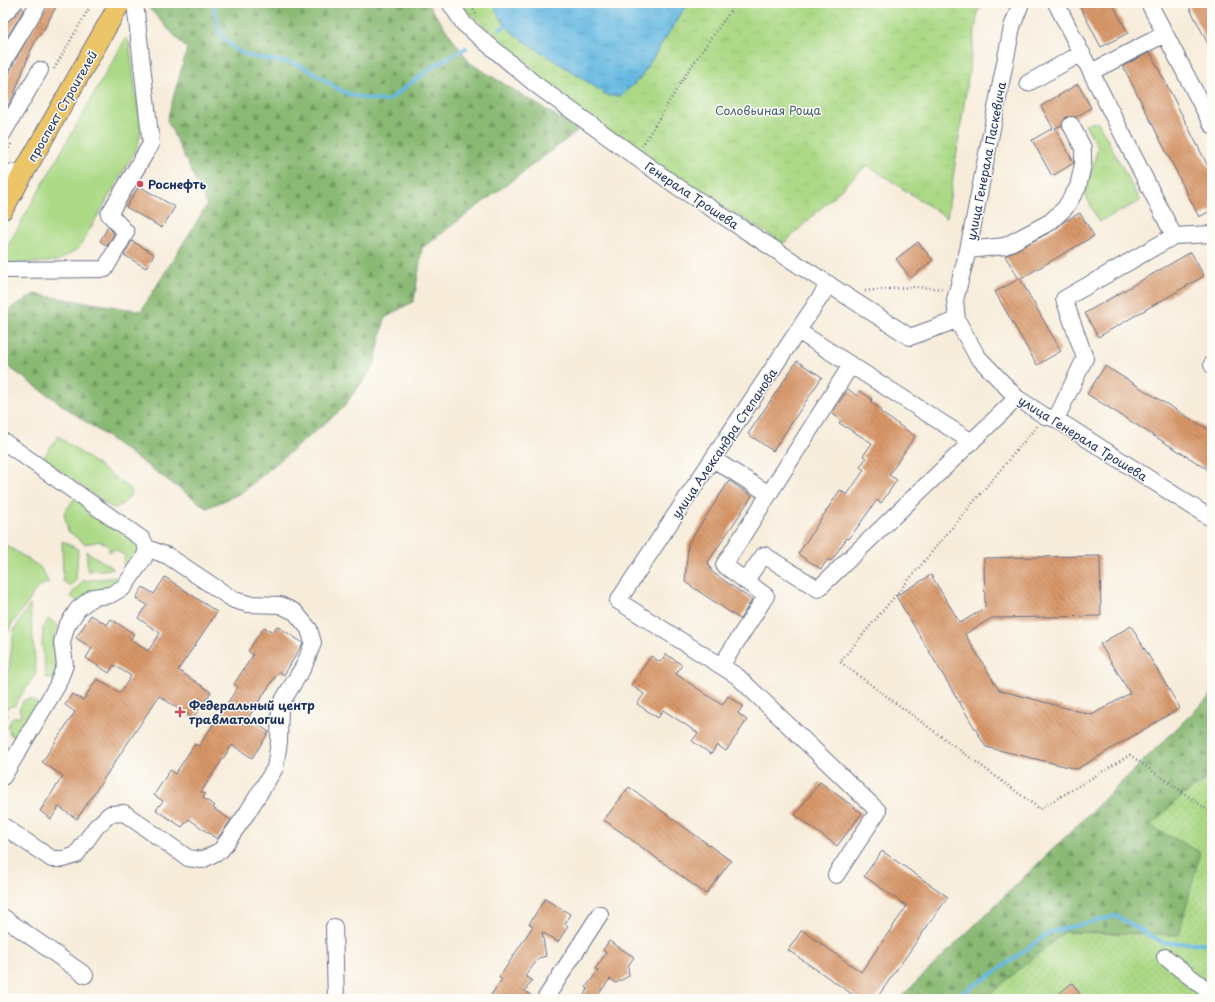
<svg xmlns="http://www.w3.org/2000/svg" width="1215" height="1002" font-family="'Playpen Sans',sans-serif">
<defs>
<pattern id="forest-firs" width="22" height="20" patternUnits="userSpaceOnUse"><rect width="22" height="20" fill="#89b973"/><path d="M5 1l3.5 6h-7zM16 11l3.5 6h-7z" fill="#6f9762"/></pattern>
<pattern id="park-crowns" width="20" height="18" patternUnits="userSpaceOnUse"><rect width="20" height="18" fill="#acd986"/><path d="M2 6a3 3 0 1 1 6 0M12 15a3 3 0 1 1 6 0" fill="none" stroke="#93bb76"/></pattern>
<pattern id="garden-dots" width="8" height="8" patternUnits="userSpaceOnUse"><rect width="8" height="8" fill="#acd986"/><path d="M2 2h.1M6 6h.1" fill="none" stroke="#93bb76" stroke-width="1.8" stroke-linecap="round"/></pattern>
<pattern id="water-ripples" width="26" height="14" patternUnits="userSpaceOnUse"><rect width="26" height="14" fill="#65b8e1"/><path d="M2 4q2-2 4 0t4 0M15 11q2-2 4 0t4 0" fill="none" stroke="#5296ba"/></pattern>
<pattern id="building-back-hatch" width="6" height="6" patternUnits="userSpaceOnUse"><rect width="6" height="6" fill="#d89668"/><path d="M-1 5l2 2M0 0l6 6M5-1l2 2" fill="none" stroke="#ae7b59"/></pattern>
</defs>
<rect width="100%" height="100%" fill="#fdfcf7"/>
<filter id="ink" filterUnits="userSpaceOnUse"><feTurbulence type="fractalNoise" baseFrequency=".025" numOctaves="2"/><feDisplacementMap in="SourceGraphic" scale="8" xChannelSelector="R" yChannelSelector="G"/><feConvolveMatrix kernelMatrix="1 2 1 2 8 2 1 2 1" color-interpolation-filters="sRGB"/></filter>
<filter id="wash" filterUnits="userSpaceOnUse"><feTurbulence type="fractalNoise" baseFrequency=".012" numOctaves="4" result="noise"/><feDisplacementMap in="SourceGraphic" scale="16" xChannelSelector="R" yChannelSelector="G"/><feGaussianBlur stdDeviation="0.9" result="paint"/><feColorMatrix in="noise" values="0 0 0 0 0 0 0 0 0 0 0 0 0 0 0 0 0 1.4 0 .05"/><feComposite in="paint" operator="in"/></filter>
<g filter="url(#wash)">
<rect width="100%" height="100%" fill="#f7ecda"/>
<path fill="#acd986" stroke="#648472" d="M126,38L129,41L141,131L138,146L79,248L58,261L3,265V254Z
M58,436L132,490C129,499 124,504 115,508L109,506L43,458Z
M75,498L85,506L86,511L90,516L97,513L108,522V527L113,529L119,527L134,536L141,553L131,570L123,565L125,556L116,550L109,552V546L100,541L85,544L68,531L64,513Z
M62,541L78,549L76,580L70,586L63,581Z
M3,543L40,567L49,583L41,585L33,593L30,600L12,624L5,638V663L3,667Z
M86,551L114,569L88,571Z
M116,577L123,582L79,602L70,596L83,581Z
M30,605L36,673L14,706H9L6,711L8,715L3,723V678L9,668L14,630Z
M49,619L58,626L53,640L57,666L53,680L46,677L42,644L43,627Z
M31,699L38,704L15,738L10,734L9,730L7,728L13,717H19L21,714L19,709L24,700Z"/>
<path fill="url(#forest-firs)" stroke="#527468" d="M147,3H427L470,63L579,130L422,248L414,301L385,318L374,366L343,408L241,493L207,508L6,365L4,331L11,308L34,294L141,311L207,205L167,120L187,49L146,5Z
M1212,694V775L1178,799L1150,826L1200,852L1179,935L1064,932L984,999H899Z"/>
<path fill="url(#park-crowns)" stroke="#648472" d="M459,3H985L978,11L947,218L867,165L784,243L606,137Z
M1098,122L1140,201L1099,222L1085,194L1098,147L1085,124Z"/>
<path fill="url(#garden-dots)" stroke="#648472" d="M1212,775V999H984L1064,932L1179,935L1200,852L1150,826L1178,799Z"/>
<path fill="url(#water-ripples)" stroke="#4074a0" d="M493,3H688L640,78L621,96H609L515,35L499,17Z"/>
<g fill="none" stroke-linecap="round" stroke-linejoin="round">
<path stroke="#65b8e1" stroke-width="4" d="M214,3C217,26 215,32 234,48C249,61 278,59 295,64C313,69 326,83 342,91C356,98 372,99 387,101L435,65L466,48
M500,29L511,23
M952,999L994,973L1050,932L1116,916L1164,943H1206L1212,939"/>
</g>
<g id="blocks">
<path fill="url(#building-back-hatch)" d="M48,3H58L43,31L37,38L30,52L13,97L3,114V92L13,64Z
M1078,3H1112L1128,33L1101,47Z
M1187,3H1212V52L1198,24Z
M22,8L24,9L3,44V32L7,22Z
M1150,52L1212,174V210L1199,217L1123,66Z
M1078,84L1091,108L1076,117H1066L1062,125L1055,128L1074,163L1052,176L1032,140L1053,128L1041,106Z
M139,186L175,207L162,228L126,207Z
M1080,213L1094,236L1020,279L1061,351L1037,365L995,292L1019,279L1005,256L1054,230L1065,221Z
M108,227L114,233L107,246L100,241Z
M132,241L154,254L146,268L124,255Z
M918,242L933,260L911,278L896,259Z
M1191,252L1204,276L1098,337L1085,313Z
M797,361L822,377L773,451L748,434Z
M1105,366L1212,432V472L1087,394Z
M848,389L857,396L860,391L872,399L871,402L881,409L880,412L915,436L889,475L897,480L881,503L877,500L849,539L847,538L831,561L828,559L821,569L798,554L840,490L847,495L864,470L860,467L866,458L863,456L872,443L839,423L841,420L832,413Z
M729,481L752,496L708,562L712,572L752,600L740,619L685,582L688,544Z
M1100,556L1101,616L992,618L965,634L999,690L1092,715L1130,693L1100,644L1131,626L1180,708L1077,769L986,747L896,596L931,575L960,623L985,608L984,558Z
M165,577L217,612L178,670L211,692L193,718L159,696L77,819L59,807L51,819L40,811L63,776L42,762L75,712L65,705L72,694L83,700L97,679L120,693L131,676L114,665L109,673L86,658L92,648L76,638L91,615L107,625L111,619L134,634L130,640L148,651L160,633L138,618L147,605L136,598L143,587L154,594Z
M277,626L303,643L284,675L279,671L248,718L269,732L252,758L232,745L201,792L205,794L203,798L215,806L213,808L231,820L217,839L189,819L182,827L156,810L163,801L154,795L170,770L175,774L195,744L199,746L238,687L234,684L253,655L248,651L264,627L273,632Z
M666,654L682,665L676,674L722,705L728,696L743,706L738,713L747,720L726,751L717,745L711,754L692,741L698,733L663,710L658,718L637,704L644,694L631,685L651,656L660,662Z
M820,782L862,813L837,846L795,815Z
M629,787L731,861L706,894L604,820Z
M882,851L948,897L876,999H859L788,950L802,930L861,972L907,906L864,876Z
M545,899L570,914L565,924L568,926L558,942L542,932L546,956L539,958L525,976L532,980L525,991L536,999H488L502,979L499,978L533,926L529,924Z
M609,941L634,957L628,966L629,976L616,983L610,979L595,999H581L588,989L586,987L598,971L595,969L606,953L603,950Z
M1072,983L1084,999H1052Z"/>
</g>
</g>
<g filter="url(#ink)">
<use href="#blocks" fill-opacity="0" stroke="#687189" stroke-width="1"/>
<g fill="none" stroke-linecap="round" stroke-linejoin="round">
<g stroke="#687189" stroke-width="18">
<path id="minor" d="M450,3L464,24L535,84L637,158L678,187L910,337L957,320
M1021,3L1012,27L968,250L955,300L957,320L977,356L1017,398L1045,416L1056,419L1212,519
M1056,3L1174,236
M1149,3L1212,125
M3,14L14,3
M3,64L6,57L39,3
M1091,72L1165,34
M1028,83L1082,53
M3,133L40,70
M3,173L24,172
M968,250L1005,246L1050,222L1065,208L1078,187L1083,164V148L1071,125
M3,270L105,269L126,232L109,214L151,144L135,3
M829,284L618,601L737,676L878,811L836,875
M798,331L851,365
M1212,364V365
M1056,419L1085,358L1064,299L1174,236L1212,234
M3,441L142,539L147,548L168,556L234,600L248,604L280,605L295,612L309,629L313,643L304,666L280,705L279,742L275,768L247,813L221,850L202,860L188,858L124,813L110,814L96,827L76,855L64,859H52L3,826
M713,459L769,494L724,565L766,596L721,666
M769,494L851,365L972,442
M745,581L764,555L818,589L1017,398
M3,777L57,686L65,665L62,643L66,627L78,609L93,597L110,595L124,587L144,558L147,548
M3,917L85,975
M334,927L336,999
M1165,957L1212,994
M545,999L600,914"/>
</g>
<g stroke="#687189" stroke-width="22">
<path id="major" d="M3,209L120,3"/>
</g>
<path stroke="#687189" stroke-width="2.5" stroke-dasharray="1 3" stroke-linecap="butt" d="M469,3L478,16
M54,69L92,3
M642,146L688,71L736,3
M3,159L11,144
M865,291L913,287L944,289
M1037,426L840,662L1040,809L1130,755L1212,813"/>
<use href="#minor" stroke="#fff" stroke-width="16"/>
<use href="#major" stroke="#edc569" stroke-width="20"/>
</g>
</g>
<g fill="#d1495b" stroke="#fdfcf7" stroke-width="1.5">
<circle cx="140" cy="184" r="4"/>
<path d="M178 706h4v4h4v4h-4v4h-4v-4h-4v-4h4z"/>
</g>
<g text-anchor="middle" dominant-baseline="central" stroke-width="3" stroke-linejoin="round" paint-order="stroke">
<g font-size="12" fill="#1b2f5e" stroke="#fdfcf7">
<text transform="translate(62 106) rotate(-60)">проспект Строителей</text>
<text transform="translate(986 161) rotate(-79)">улица Генерала Паскевича</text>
<text transform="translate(692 195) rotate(34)">Генерала Трошева</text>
<text transform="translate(1083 438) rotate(32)">улица Генерала Трошева</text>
<text transform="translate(724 443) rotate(-56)">улица Александра Степанова</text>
</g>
<g font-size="12" fill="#3f5a68" stroke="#fdfcf7">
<text x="768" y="110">Соловьиная Роща</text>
</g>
<g font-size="12" font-weight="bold" fill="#1b2f5e" stroke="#fdfcf7" text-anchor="start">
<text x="148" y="184">Роснефть</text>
<text x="189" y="705">Федеральный центр<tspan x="189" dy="14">травматологии</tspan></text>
</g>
</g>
<rect width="1215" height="1002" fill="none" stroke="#fdfcf7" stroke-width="16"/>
</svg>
